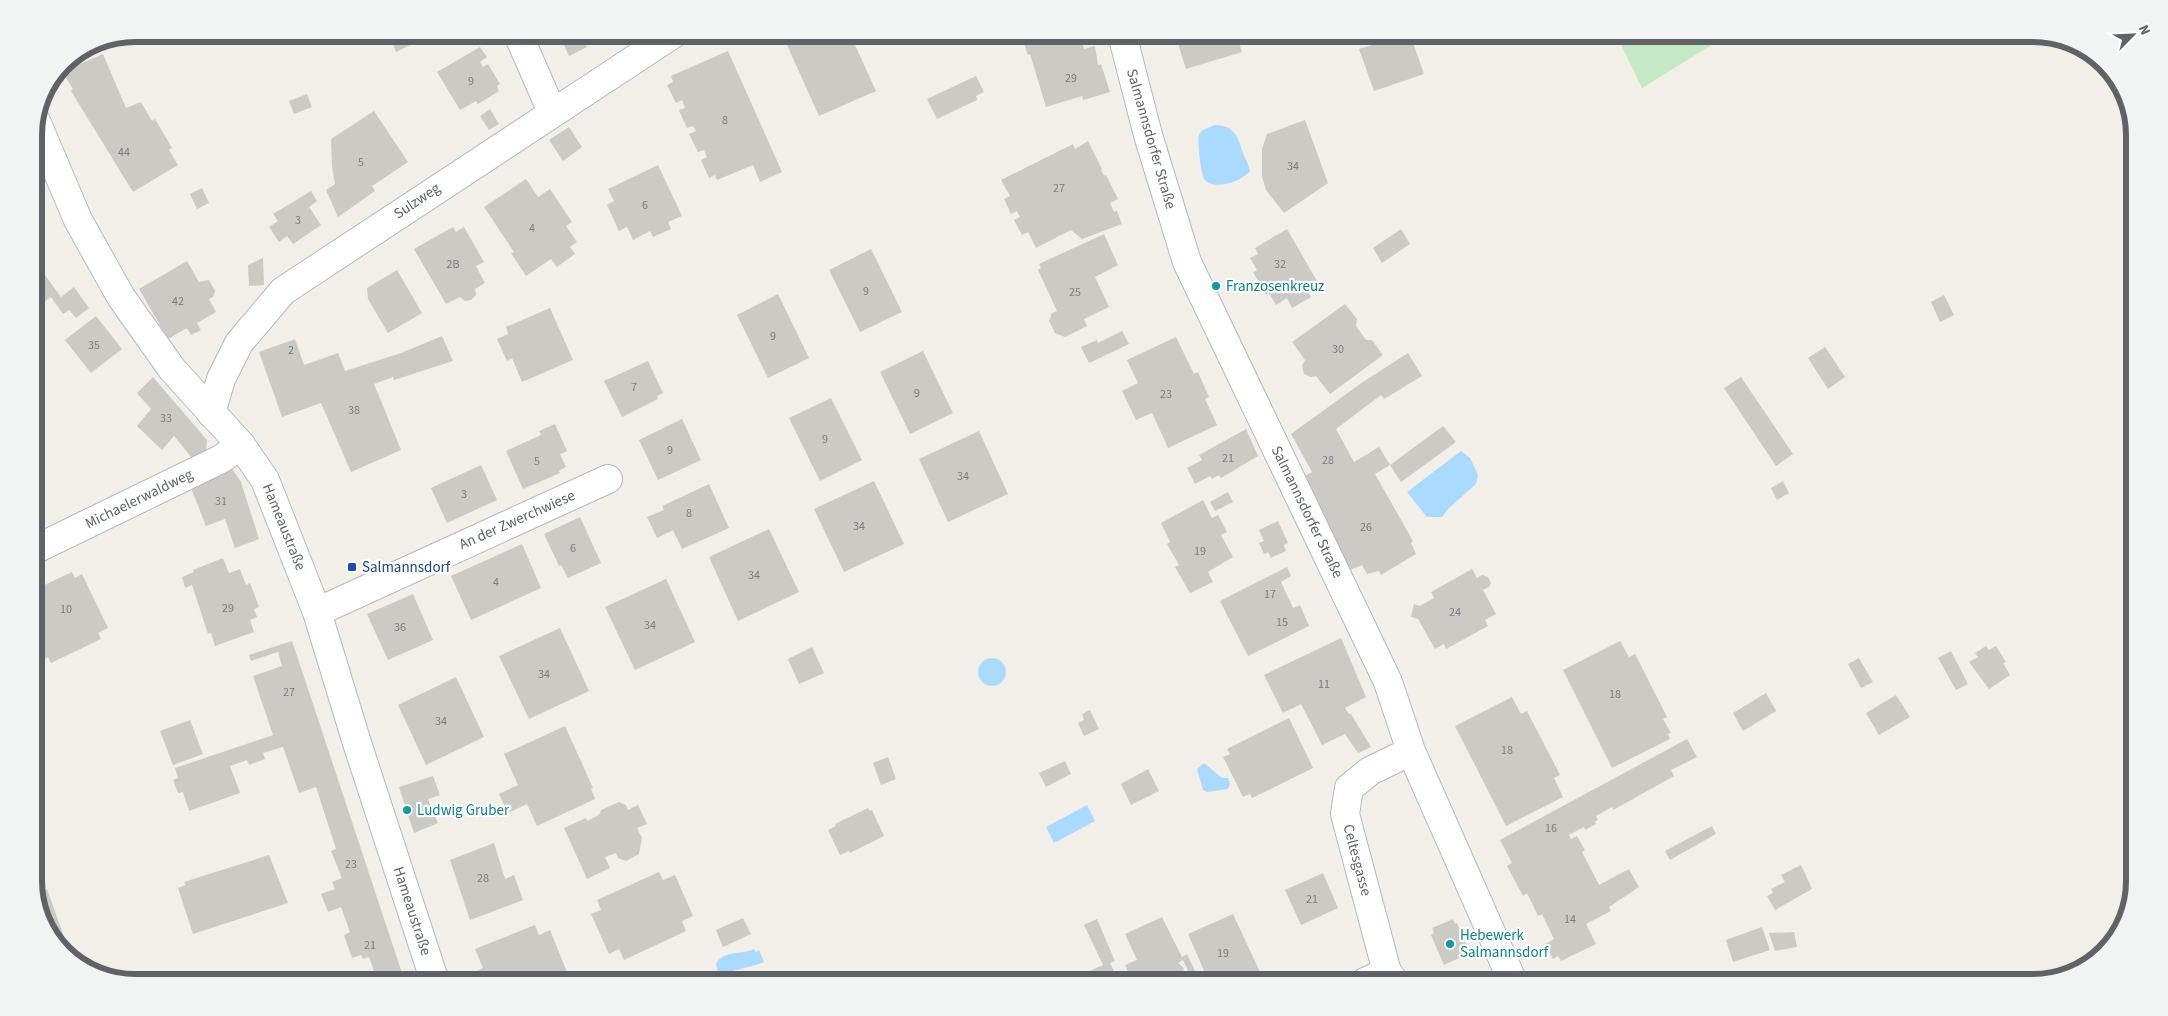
<svg xmlns="http://www.w3.org/2000/svg" width="2168" height="1016" font-family="'Source Sans 3',sans-serif">
<rect width="100%" height="100%" fill="#f1efe8"/>
<path fill="#c5e8c5" d="M1616,34H1729L1642,88Z"/>
<path fill="#aadaff" d="M1214,125C1234,125 1238,136 1243,153C1245,160 1249,164 1250,171C1242,181 1215,191 1205,180C1201,176 1197,141 1199,135C1201,129 1209,128 1214,125Z
M1461,451L1470,458L1478,475L1476,484L1449,508L1442,517H1427L1407,492Z
M978 672a14 14 0 1 1 28 0a14 14 0 1 1-28 0Z
M1204,763L1222,778H1228L1230,784L1228,789L1207,792L1203,790L1197,769Z
M1087,805L1095,821L1054,843L1046,827Z
M754,949L756,952L759,950L764,962C751,968 737,968 724,974L718,971L716,964C723,950 741,955 754,949Z"/>
<path fill="#cccac5" d="M389,34H405L410,45L396,52Z
M475,34H488L490,38L479,42Z
M567,34H581L587,47L569,56L560,37Z
M782,34H850L876,91L819,116Z
M1021,34H1085V36L1081,38L1084,49L1095,46L1098,65L1101,64L1110,92L1083,100L1082,96L1046,107L1030,54L1028,55Z
M1175,34H1236L1242,52L1186,69Z
M1383,34H1410L1424,74L1374,91L1359,49L1386,41Z
M117,39L103,44L101,41L117,38Z
M480,47L487,57L480,62L483,67L488,64L500,84L497,86L499,91L478,104L476,101L460,110L437,72Z
M728,51L782,172L760,182L753,165L717,180L715,175L709,178L701,160L707,157L704,150L698,152L689,134L696,131L693,126L687,128L679,110L685,108L682,100L676,103L667,85L673,82L671,76Z
M103,54L126,108L141,102L152,121L155,119L172,148L169,150L178,165L133,192L71,91L73,89L65,76L71,73L69,69Z
M976,76L984,92L976,96L977,100L937,119L927,99Z
M307,94L312,107L294,114L289,101Z
M490,109L499,124L489,130L480,116Z
M374,111L408,162L372,186L375,191L338,217L326,190L335,184L332,166L331,139Z
M1305,120L1328,183L1284,213L1266,190L1262,177V149L1267,134Z
M569,127L582,147L563,161L549,140Z
M1088,141L1102,169L1101,170L1104,176L1106,175L1118,199L1110,203L1114,212L1117,211L1122,224L1082,239L1071,230L1036,248L1028,232L1022,235L1014,220L1020,217L1017,211L1011,214L1004,199L1010,196L1001,180L1073,144L1075,149Z
M658,165L682,216L668,222L671,229L653,237L650,231L633,240L627,227L619,231L607,205L614,201L608,189Z
M526,179L538,197L550,189L572,222L566,226L577,242L570,247L575,254L557,267L551,259L526,276L511,253L514,252L484,207Z
M202,188L209,203L197,209L190,194Z
M311,191L317,201L309,207L321,225L293,244L287,236L279,242L269,227L278,221L273,214Z
M453,227L456,232L464,227L484,262L476,266L485,283L475,289L476,295L471,300L465,301L460,297L446,304L414,249Z
M1287,229L1317,281L1306,288L1311,297L1292,308L1287,298L1276,305L1269,293L1266,295L1253,272L1257,270L1250,258L1258,254L1255,248Z
M1401,229L1410,244L1382,263L1373,248Z
M1104,234L1118,265L1095,277L1109,307L1084,319L1087,326L1065,337L1055,333L1049,321L1052,313L1057,311L1038,270L1041,268L1039,264Z
M871,249L902,312L860,332L829,270Z
M263,258L264,285L249,286L248,265Z
M187,261L199,282L209,280L215,291L213,297L209,299L216,312L197,323L201,330L191,335L187,328L168,339L139,289Z
M39,267L61,297L74,287L89,308L76,318L69,310L63,314L51,297L34,309V271Z
M397,270L422,313L388,333L368,299L367,288Z
M778,294L809,358L768,378L737,315Z
M1944,295L1954,315L1940,322L1931,302Z
M1345,304L1357,319L1356,326L1366,340H1372L1383,355L1330,394L1316,376L1311,377L1304,374L1302,366L1305,360L1292,342Z
M550,308L573,360L522,382L512,358L507,361L497,339L508,334L506,327Z
M34,316L44,329L34,336Z
M96,316L122,349L91,373L65,340Z
M1122,331L1129,344L1089,363L1081,347L1097,340L1098,343Z
M442,336L453,361L394,380L393,377L374,384L401,450L351,472L321,403L282,417L259,352L295,339L304,365L338,353L345,371L401,353Z
M1176,337L1194,374L1198,372L1209,397L1205,399L1217,425L1168,448L1152,413L1136,420L1122,391L1138,383L1127,360Z
M1825,347L1845,377L1828,389L1808,358Z
M923,351L953,413L910,434L880,372Z
M1408,353L1422,376L1384,399L1381,395L1336,429L1354,462L1379,447L1390,465L1375,474L1413,541L1411,543L1416,554L1381,575L1379,571L1367,574L1362,565L1350,570L1303,477L1312,472L1291,434L1360,384Z
M648,361L663,393L657,396L658,399L622,417L604,381Z
M153,377L207,440L206,453L196,463L174,436L162,450L137,426L151,409L137,393Z
M1741,377L1793,454L1776,466L1724,388Z
M831,398L862,460L820,481L789,418Z
M682,419L701,460L658,480L639,440Z
M34,421L42,432L34,438Z
M555,424L567,451L560,454L566,467L559,471L560,473L523,489L506,451L541,435L539,431Z
M1443,426L1456,442L1401,482L1390,465Z
M1246,429L1258,456L1221,478L1219,475L1212,479L1210,476L1195,484L1187,468L1202,460L1199,455Z
M979,431L1008,494L948,522L919,459Z
M228,463L241,482L259,539L235,548L225,519L206,526L189,483Z
M481,465L497,500L447,523L431,488Z
M874,481L904,544L844,572L814,509Z
M1783,481L1789,493L1777,500L1771,488Z
M709,484L729,528L682,549L673,530L657,538L647,517L664,510L662,506Z
M1228,492L1233,502L1215,511L1210,502Z
M1203,500L1212,518L1218,515L1227,532L1221,535L1233,557L1208,572L1213,582L1190,593L1175,567L1179,565L1167,544L1170,542L1161,523Z
M580,517L601,563L568,578L561,565L559,566L544,534Z
M1278,521L1288,543L1284,545L1286,551L1271,558L1268,552L1264,554L1259,543L1264,541L1259,530Z
M769,529L799,592L738,621L709,557Z
M522,544L541,588L471,620L451,576Z
M223,558L229,573L240,569L246,585L250,583L259,607L254,609L257,617L250,620L254,632L215,646L211,633L208,634L192,585L185,588L182,577L194,572L193,570Z
M1287,567L1291,576L1281,582L1293,608L1300,605L1309,626L1248,656L1220,601Z
M1472,569L1477,578L1482,575L1488,577L1491,583L1489,587L1483,590L1496,614L1485,620L1488,626L1446,649L1444,644L1435,649L1418,619L1411,617L1414,604L1420,606L1434,598L1431,592Z
M72,572L75,578L82,574L108,628L98,633L101,639L51,663L48,657L42,660L34,644V590Z
M666,579L695,642L635,670L605,607Z
M413,594L433,640L388,660L367,614Z
M560,628L589,691L529,719L499,656Z
M1341,638L1366,697L1345,708L1349,714H1351L1371,747L1358,753L1345,734L1322,745L1301,704L1283,713L1264,675Z
M292,641L318,719L405,982H378L369,957L363,959L361,955L352,958L344,935L350,932L341,907L328,912L321,894L335,889L332,882L342,878L331,851L336,849L316,787L299,793L283,747L263,753L265,759L249,765L247,760L230,766L240,793L189,811L183,792L178,793L173,780L178,778L175,768L273,735L253,676L282,666L278,652L251,661L249,655Z
M1620,641L1629,657L1635,654L1667,717L1663,719L1671,733L1668,734L1670,739L1612,768L1563,670Z
M1986,646L1989,650L1996,646L2006,662L2003,663L2010,675L1989,689L1969,662L1978,657L1975,653Z
M812,647L824,673L799,684L788,659Z
M1951,651L1968,684L1956,690L1938,658Z
M1859,658L1873,682L1861,688L1848,664Z
M456,677L484,737L426,765L398,705Z
M1766,693L1776,711L1743,731L1733,713Z
M1896,695L1910,717L1879,735L1866,713Z
M1512,697L1521,714L1527,711L1560,775L1554,778L1563,797L1506,826L1455,726Z
M1090,710L1099,729L1084,736L1078,723L1084,720L1082,714Z
M1289,718L1313,768L1252,798L1250,794L1243,797L1223,757L1230,754L1227,749Z
M190,720L203,754L173,765L160,731Z
M565,726L593,788L591,789L595,799L537,826L527,804L508,813L499,794L518,785L504,754Z
M1687,739L1697,757L1671,770L1674,776L1613,810L1612,807L1596,816L1598,820L1595,822L1596,824L1585,830L1584,827L1569,835L1571,839L1577,836L1585,850L1582,852L1599,885L1629,869L1639,887L1609,907L1611,911L1586,924L1596,944L1561,961L1558,956L1553,959L1545,944L1554,939L1542,914L1538,916L1527,893L1523,896L1507,866L1512,863L1500,840Z
M888,757L896,779L881,785L873,763Z
M1065,761L1071,774L1046,787L1039,773Z
M1148,769L1159,791L1131,805L1121,784Z
M433,776L440,795L428,799L438,823L414,833L399,787Z
M619,802L626,805L628,810L638,805L647,824L637,828L642,838L639,854L626,861L618,858L616,853L605,857L610,868L587,879L564,828L586,818L587,821L599,815L601,810Z
M868,808L870,811L872,810L884,836L850,853L849,851L840,855L828,830L836,826L835,824Z
M1712,826L1716,834L1670,860L1665,851Z
M494,843L505,879L514,875L523,900L470,920L450,860Z
M269,855L288,903L193,934L178,888L186,885L184,882Z
M1801,865L1812,889L1775,910L1767,896L1773,893L1771,889L1785,882L1781,875Z
M659,872L663,880L675,875L693,916L682,921L686,931L624,960L619,949L609,954L591,914L601,910L597,900Z
M1323,873L1338,908L1301,925L1285,890Z
M47,889L64,937L55,940L51,937L36,893Z
M1233,914L1260,972L1237,982H1209L1188,934Z
M1162,917L1182,957L1187,954L1196,973L1190,975L1183,960L1178,963L1184,968L1182,978L1177,980L1178,982H1133L1125,965L1137,960L1125,934Z
M743,918L751,934L723,947L716,930Z
M1097,919L1115,961L1110,963L1119,982H1071L1089,975L1088,972L1103,965L1084,925Z
M1453,919L1455,924L1457,923L1470,953L1444,965L1431,935L1434,933L1432,928Z
M535,925L539,935L550,930L567,972L554,977L556,982H476L472,973L483,968L475,949Z
M1762,927L1770,950L1733,962L1726,940Z
M1794,932L1797,947L1775,951L1769,933Z"/>
<g fill="none" stroke-linecap="round" stroke-linejoin="round">
<g stroke="#b5b8bc" stroke-width="30">
<path id="street" d="M518,34L552,112
M1122,34L1148,135L1187,262L1388,682L1411,751L1513,982
M211,413L221,379L239,343L283,291L673,34
M34,550L221,459L241,445
M317,612L608,479
M1365,982L1387,972
M1395,982L1387,972L1345,814L1349,788L1370,771L1411,751"/>
</g>
<g stroke="#b6babf" stroke-width="30">
<path id="secondary" d="M36,121L78,220L121,297L172,369L241,445L265,480L317,612L357,743L435,982"/>
</g>
<use href="#street" stroke="#fff" stroke-width="28"/>
<use href="#secondary" stroke="#fff" stroke-width="28"/>
</g>
<g fill="#0f9aa8" stroke="#fff" stroke-width="2">
<circle cx="1216" cy="286" r="5"/>
<circle cx="407" cy="810" r="5"/>
<circle cx="1450" cy="944" r="5"/>
</g>
<rect fill="#1a4fb4" stroke="#fff" stroke-width="2" x="347" y="562" width="10" height="10" rx="2.5"/>
<g text-anchor="middle" dominant-baseline="central" stroke-width="4.5" stroke-linejoin="round" paint-order="stroke">
<g font-size="12" fill="#7a7d7f">
<text x="1071" y="78">29</text>
<text x="471" y="81">9</text>
<text x="725" y="120">8</text>
<text x="124" y="152">44</text>
<text x="361" y="162">5</text>
<text x="1293" y="166">34</text>
<text x="1059" y="188">27</text>
<text x="645" y="205">6</text>
<text x="298" y="220">3</text>
<text x="532" y="228">4</text>
<text x="453" y="264">2B</text>
<text x="1280" y="264">32</text>
<text x="866" y="291">9</text>
<text x="1075" y="292">25</text>
<text x="178" y="301">42</text>
<text x="773" y="336">9</text>
<text x="94" y="345">35</text>
<text x="1338" y="349">30</text>
<text x="291" y="350">2</text>
<text x="634" y="387">7</text>
<text x="917" y="393">9</text>
<text x="1166" y="394">23</text>
<text x="354" y="410">38</text>
<text x="166" y="418">33</text>
<text x="825" y="439">9</text>
<text x="670" y="450">9</text>
<text x="1228" y="458">21</text>
<text x="1328" y="460">28</text>
<text x="537" y="461">5</text>
<text x="963" y="476">34</text>
<text x="464" y="494">3</text>
<text x="221" y="501">31</text>
<text x="689" y="513">8</text>
<text x="859" y="526">34</text>
<text x="1366" y="527">26</text>
<text x="573" y="548">6</text>
<text x="1200" y="551">19</text>
<text x="754" y="575">34</text>
<text x="496" y="582">4</text>
<text x="1270" y="594">17</text>
<text x="228" y="608">29</text>
<text x="66" y="609">10</text>
<text x="1455" y="612">24</text>
<text x="1282" y="622">15</text>
<text x="650" y="625">34</text>
<text x="400" y="627">36</text>
<text x="544" y="674">34</text>
<text x="1324" y="684">11</text>
<text x="289" y="692">27</text>
<text x="1615" y="694">18</text>
<text x="441" y="721">34</text>
<text x="1507" y="750">18</text>
<text x="1551" y="828">16</text>
<text x="351" y="864">23</text>
<text x="483" y="878">28</text>
<text x="1312" y="899">21</text>
<text x="1570" y="919">14</text>
<text x="370" y="945">21</text>
<text x="1223" y="953">19</text>
</g>
<g font-size="15" fill="#5f6368" stroke="#fff">
<text transform="translate(1151 139) rotate(74)">Salmannsdorfer Straße</text>
<text transform="translate(417 201) rotate(-34)">Sulzweg</text>
<text transform="translate(139 499) rotate(-26)">Michaelerwaldweg</text>
<text transform="translate(1307 512) rotate(64)">Salmannsdorfer Straße</text>
<text transform="translate(517 520) rotate(-24)">An der Zwerchwiese</text>
<text transform="translate(284 527) rotate(68)">Hameaustraße</text>
<text transform="translate(1357 860) rotate(75)">Celtesgasse</text>
<text transform="translate(412 911) rotate(72)">Hameaustraße</text>
</g>
<g font-size="15" fill="#0d838f" stroke="#fff" text-anchor="start">
<text x="1226" y="286">Franzosenkreuz</text>
<text x="417" y="810">Ludwig Gruber</text>
<text x="1460" y="935">Hebewerk<tspan x="1460" dy="17">Salmannsdorf</tspan></text>
</g>
<g font-size="15" fill="#164399" stroke="#fff" text-anchor="start">
<text x="362" y="567">Salmannsdorf</text>
</g>
</g>
<path d="M0 0H2168V1016H0ZM135 42H2033A93 93 0 0 1 2126 135V881A93 93 0 0 1 2033 974H135A93 93 0 0 1 42 881V135A93 93 0 0 1 135 42Z" fill="#f2f3f3" fill-rule="evenodd"/>
<path fill="none" stroke="#5f6368" stroke-width="6" d="M135 42H2033A93 93 0 0 1 2126 135V881A93 93 0 0 1 2033 974H135A93 93 0 0 1 42 881V135A93 93 0 0 1 135 42Z"/>
<g transform="translate(2133 35) rotate(66)" stroke="#ffffff" stroke-width="4" paint-order="stroke">
<path d="M0-4L9 19L0 12L-9 19Z" fill="#5f6368"/>
<text y="-8" font-size="14" font-weight="bold" text-anchor="middle" fill="#5f6368">N</text>
</g>
</svg>
